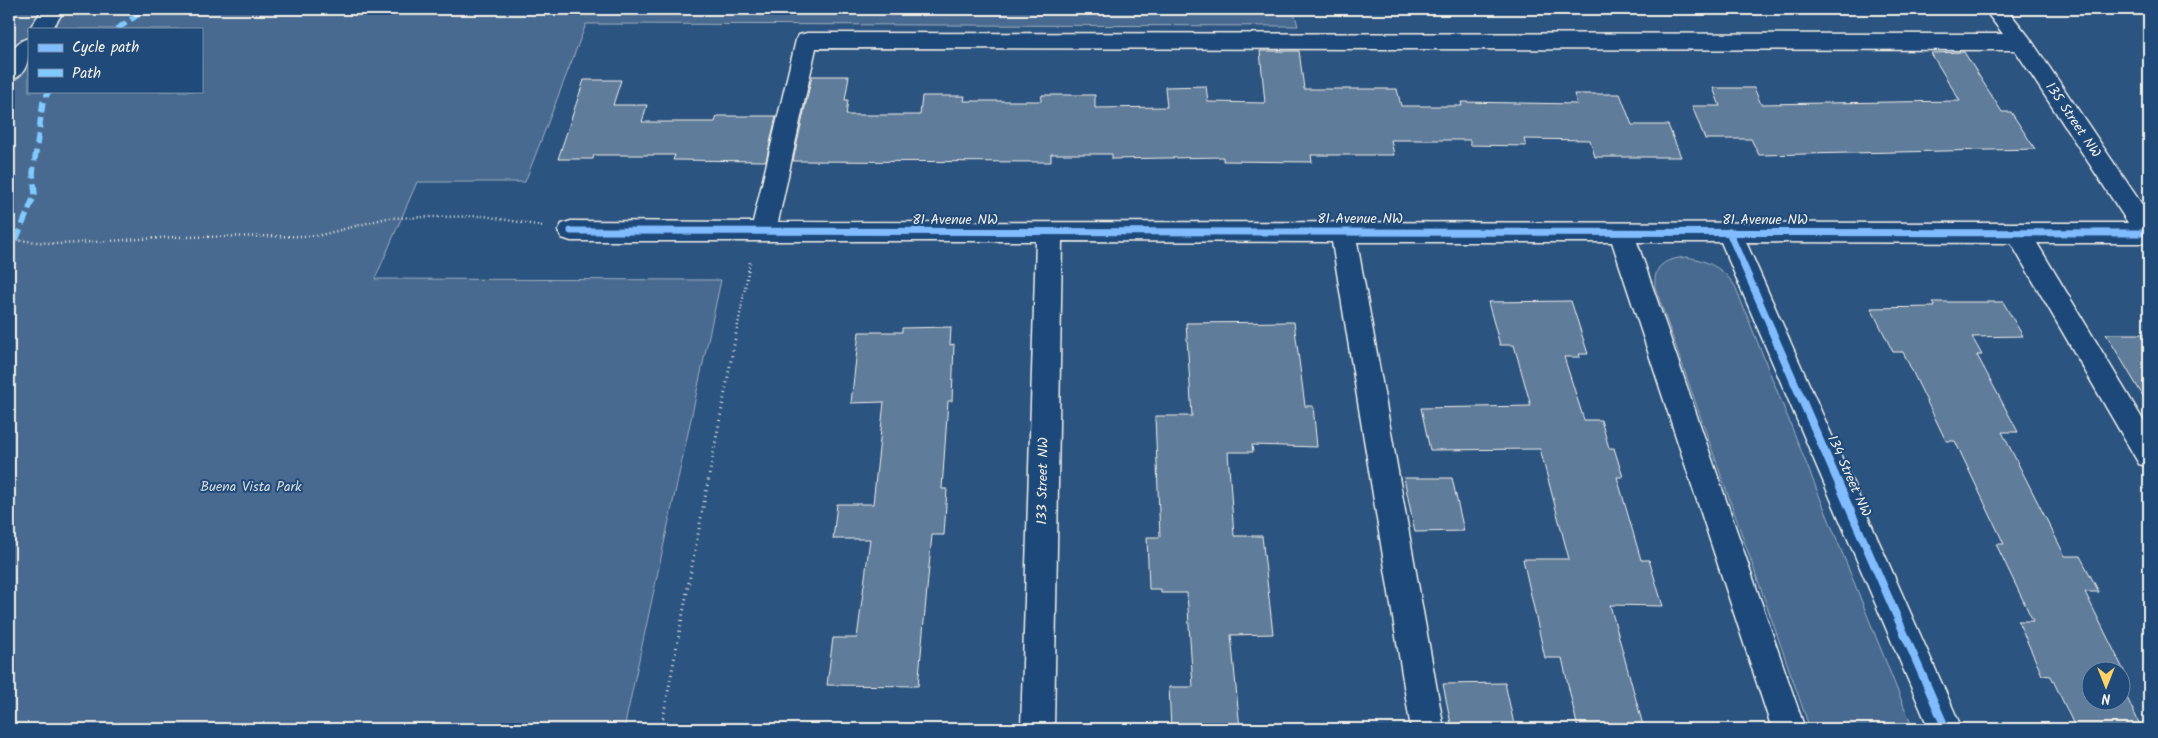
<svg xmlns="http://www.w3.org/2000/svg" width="2158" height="738" font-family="Kalam,sans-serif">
<rect width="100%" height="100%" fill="#2c5481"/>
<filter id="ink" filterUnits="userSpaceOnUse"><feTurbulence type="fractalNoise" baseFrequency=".02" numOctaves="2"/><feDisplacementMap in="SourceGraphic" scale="10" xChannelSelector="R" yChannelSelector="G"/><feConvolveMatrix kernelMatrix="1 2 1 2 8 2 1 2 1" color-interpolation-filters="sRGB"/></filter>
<g filter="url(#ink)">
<path fill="#496b90" stroke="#9eaebc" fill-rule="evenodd" d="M9,9H1293L1298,26L586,24L525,182H417L375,279L721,280L624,729H9ZM29,29H201V91H29Z
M1687,257C1708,261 1723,268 1735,286L1913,729H1810L1655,287C1653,264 1666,259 1687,257Z"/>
<path fill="#5e7b9a" stroke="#f4f1e8" d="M1260,51H1299L1304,89H1397L1401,106H1462L1461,102L1577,104L1574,94H1620L1632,125H1668L1681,157H1595L1590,140L1524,139L1526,146L1470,145V140H1391L1394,155H1311L1312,162L1223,161V157L1112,159V154H1051V162L793,161L812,76H849L845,100H848L846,115H920L922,96H965L964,101H1041L1042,95H1095V108L1167,107L1165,87L1206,86L1208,102L1265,103Z
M1964,52L2002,112H2011L2035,149L1759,155L1751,139H1705L1692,106H1720L1713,88H1754L1761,104L1960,101L1931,53Z
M584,80H621L613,105H647L642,122H715L717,116H776L766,161L673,160L675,155H594L593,159H558Z
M1571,301L1588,354H1579L1580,357H1564L1584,420H1601L1609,448H1614L1623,477H1617L1641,560H1649L1663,606L1610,605L1644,729H1578L1562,658H1545L1523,559H1569L1540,449L1430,450L1421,408L1531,406L1514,345H1500L1488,302Z
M1932,302H2003L2023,336L1972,337L1982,355H1977L2018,432H2002L2065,556H2080L2099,592H2085L2127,677H2120V670H2090V700H2120V683L2142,729L2075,727L2051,676L2042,675L2018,621H2033L1996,544H2004L1955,441H1946L1903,352H1893L1871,308L1935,307Z
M1294,322L1305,406H1313L1317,447L1252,445L1253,452H1228L1234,536H1262L1273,634L1231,635L1240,729H1171L1169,687H1193L1187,593H1161V589H1149L1147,537H1160L1155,416H1192L1186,323Z
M951,327L950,345L954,344L952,401H948L942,489H947L944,535H932L918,686L827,685L833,638H857L870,539H833L837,504H873L884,402L851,403L859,332H902V328Z
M2106,334H2149V406Z
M1404,478H1452L1464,531L1415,532Z
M1505,683L1515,729H1452L1443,684Z"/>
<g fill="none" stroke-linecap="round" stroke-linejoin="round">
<g stroke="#f4f1e8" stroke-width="3">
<path id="minor" d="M43,9H65L52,29H29Z
M1984,9H2007L2029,37L2149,215V243H2037L2149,430V467L2139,464L2011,243L1746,242L1962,729H1929L1721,242H1637L1805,729H1772L1612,242H1357L1444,729H1411L1332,242L1062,241L1054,729H1021L1036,241H571L562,238L558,231L562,224L571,221L753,222L796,40L799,35L807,33L2003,34ZM816,48L2015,50L2128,223L778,222Z
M29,38C29,55 30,75 9,81C9,63 8,43 29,38Z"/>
</g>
<path stroke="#f4f1e8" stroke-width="2.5" stroke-dasharray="1 3" stroke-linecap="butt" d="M9,237L16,240L59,244L175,237L317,236L387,218L484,216L542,226
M737,330L750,262"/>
<path stroke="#f4f1e8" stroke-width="3" stroke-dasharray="1 4.5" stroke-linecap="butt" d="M661,729L737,329"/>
<use href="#minor" fill="#1f4a7a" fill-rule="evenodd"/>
<path stroke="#80caff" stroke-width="5.5" stroke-dasharray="11 5.5" stroke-linecap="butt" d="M117,29L146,9
M16,240L35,194L33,173L43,102L49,91"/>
<g stroke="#1f4a7a" stroke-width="9">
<path id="cycleway-far1" d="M571,231L2149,233
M1729,232L1772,330"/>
</g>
<g stroke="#1f4a7a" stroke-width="11">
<path id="cycleway" d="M1771,329L1946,729"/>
</g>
<use href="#cycleway-far1" stroke="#80bcff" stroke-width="7"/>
<use href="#cycleway" stroke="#80bcff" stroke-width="8"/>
</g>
</g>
<g text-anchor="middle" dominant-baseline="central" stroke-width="4" stroke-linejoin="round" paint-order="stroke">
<g font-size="14" fill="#f4f1e8" stroke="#1f4a7a">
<text transform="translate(2073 120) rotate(56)">135 Street NW</text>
<text x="1360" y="219">81 Avenue NW</text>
<text x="955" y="220">81 Avenue NW</text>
<text x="1765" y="220">81 Avenue NW</text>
<text transform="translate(1849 476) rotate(66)">134 Street NW</text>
<text transform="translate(1043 481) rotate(-89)">133 Street NW</text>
</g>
<g font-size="14" fill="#dadddb" stroke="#1f4a7a">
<text x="251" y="487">Buena Vista Park</text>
</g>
</g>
<rect width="2158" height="738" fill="none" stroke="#1f4a7a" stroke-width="30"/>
<rect x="15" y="15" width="2128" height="708" fill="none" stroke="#f4f1e8" stroke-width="2" filter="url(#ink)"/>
<rect x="28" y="28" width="175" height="65" fill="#1f4a7a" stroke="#748da6"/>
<rect x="38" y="44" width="25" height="8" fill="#80bcff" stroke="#748da6"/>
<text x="72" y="52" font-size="15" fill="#f4f1e8">Cycle path</text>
<rect x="38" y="69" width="25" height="8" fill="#80caff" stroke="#748da6"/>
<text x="72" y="78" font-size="15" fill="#f4f1e8">Path</text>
<g transform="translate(2106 686) rotate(180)"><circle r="24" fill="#1f4a7a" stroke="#748da6"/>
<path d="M0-4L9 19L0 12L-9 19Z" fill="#ffd166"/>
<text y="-8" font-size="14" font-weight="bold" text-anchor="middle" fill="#f4f1e8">N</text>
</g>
</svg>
